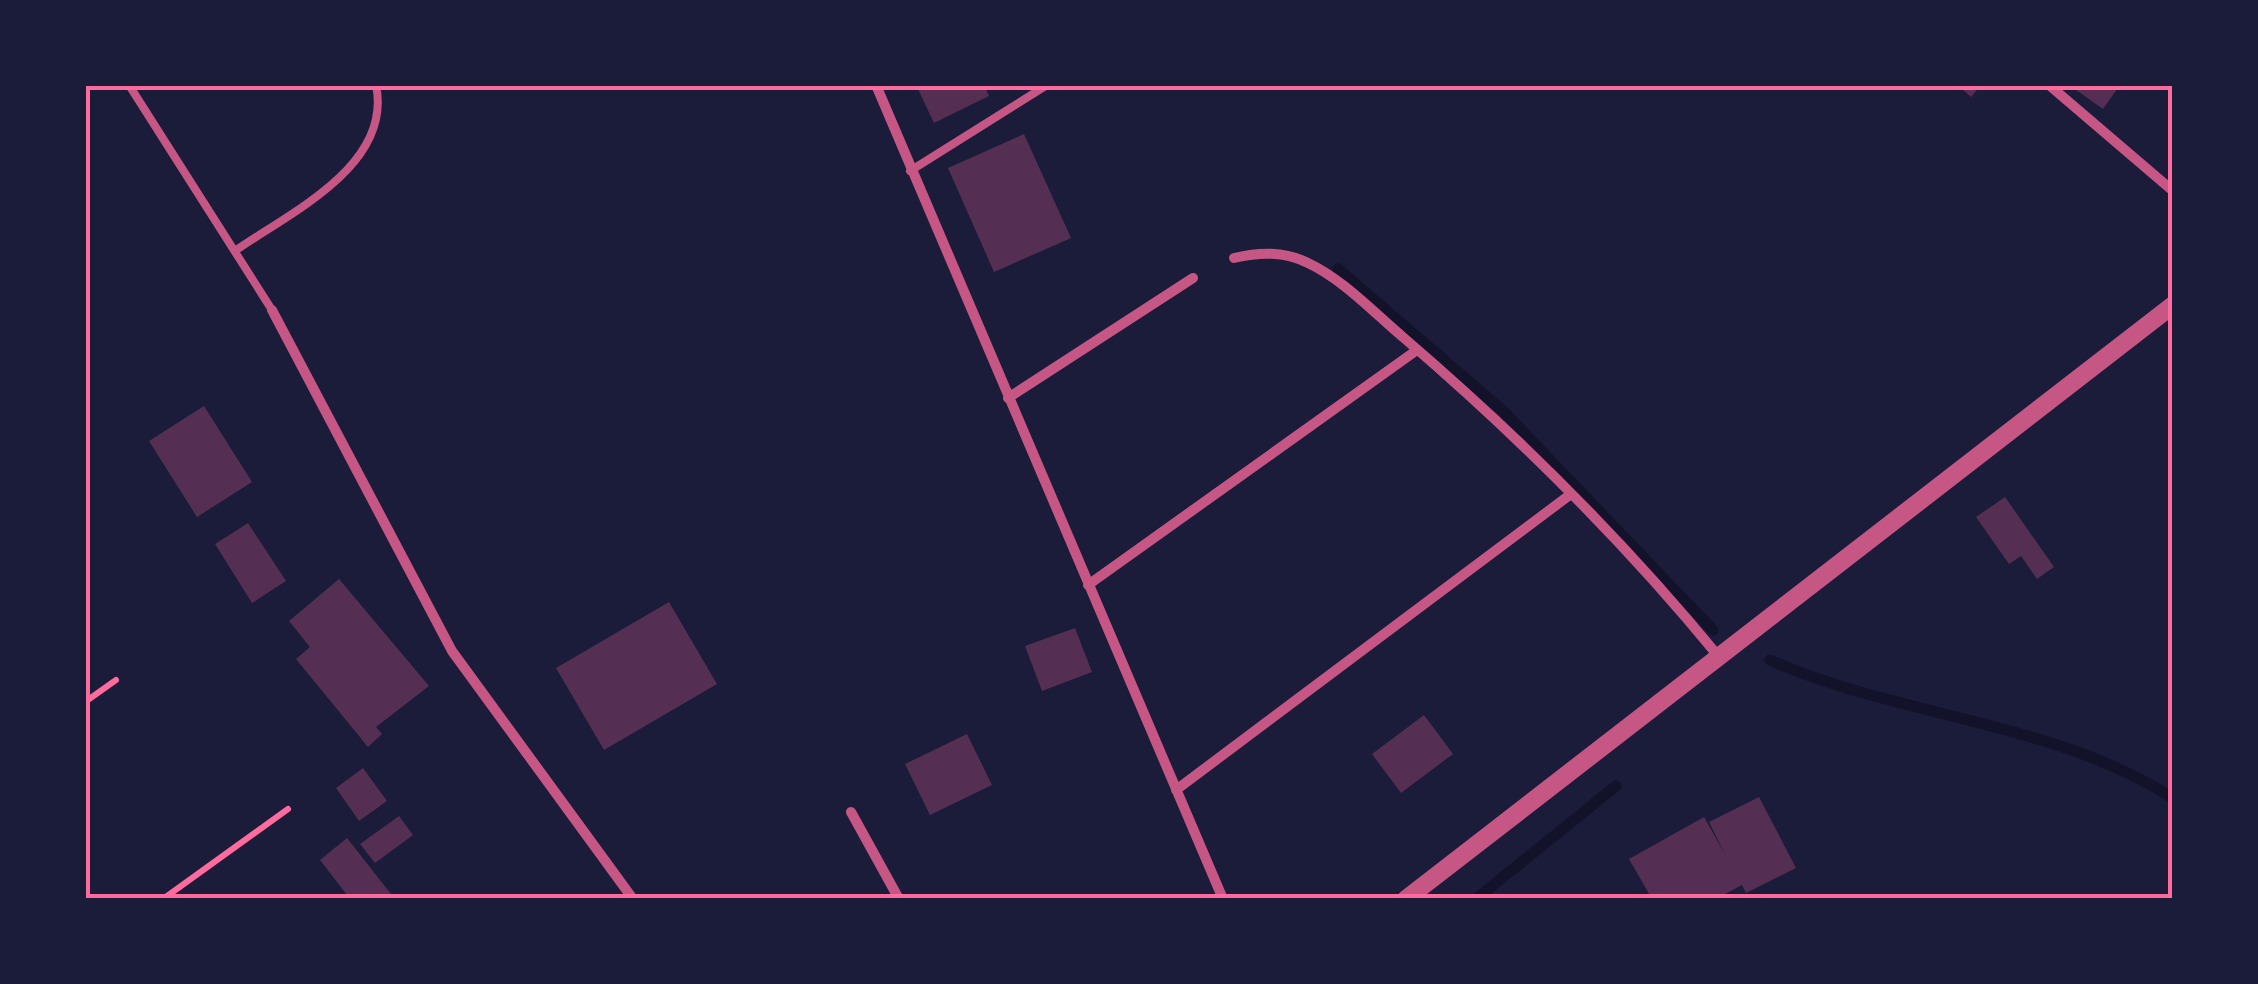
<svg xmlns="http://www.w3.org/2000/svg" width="2258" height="984" font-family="'DejaVu Sans',sans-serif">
<rect width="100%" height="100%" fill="#1b1b3a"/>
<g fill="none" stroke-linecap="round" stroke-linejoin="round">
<path stroke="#12122b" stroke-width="11" d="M1338,269L1502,410L1713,630
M1770,660C1901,718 2050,720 2173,798
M1476,899L1616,786"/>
</g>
<path fill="#542f53" d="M916,85H984L989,96L934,123Z
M1958,85H1981L1971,97Z
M2069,85H2120L2103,109Z
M1024,134L1071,238L994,272L948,168Z
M204,406L252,482L197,517L149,441Z
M2005,497L2054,567L2037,579L2021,556L2009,564L1976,517Z
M248,523L286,581L252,603L215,544Z
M339,579L429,686L376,727L382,734L368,747L296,659L310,647L289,621Z
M669,602L717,684L604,750L556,668Z
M1075,628L1092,672L1042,691L1025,646Z
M1424,715L1453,754L1401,793L1372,754Z
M967,734L992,785L930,815L905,764Z
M363,768L387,801L359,821L336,788Z
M1759,797L1796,868L1746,893L1742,885L1716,899H1652L1629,859L1704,817L1725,854L1709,822Z
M399,816L413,835L375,863L360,844Z
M347,838L380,880L395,899H350L320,860Z"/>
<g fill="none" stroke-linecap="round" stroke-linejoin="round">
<path stroke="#ff6b9d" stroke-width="6" d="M85,702L116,680
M163,899L288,809"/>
<path stroke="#c65784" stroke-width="8" d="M129,85L272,310
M910,171L1047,85
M235,251C289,213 393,166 376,85"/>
<path stroke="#c65784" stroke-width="10" d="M876,85L1223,899
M2049,85L2173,191
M1234,258C1260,252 1284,251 1308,263C1344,280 1374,313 1404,338C1517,435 1624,541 1719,657
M272,310L452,651L633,899
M1008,398L1193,278
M1088,585L1417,350
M1176,790L1571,494
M851,812L899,899"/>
<path stroke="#c65784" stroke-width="18" d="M1406,899L2173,305"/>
</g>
<rect width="2258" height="984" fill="none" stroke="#1b1b3a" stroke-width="175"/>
<rect x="88" y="88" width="2082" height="808" fill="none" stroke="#ff6b9d" stroke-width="4"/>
</svg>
